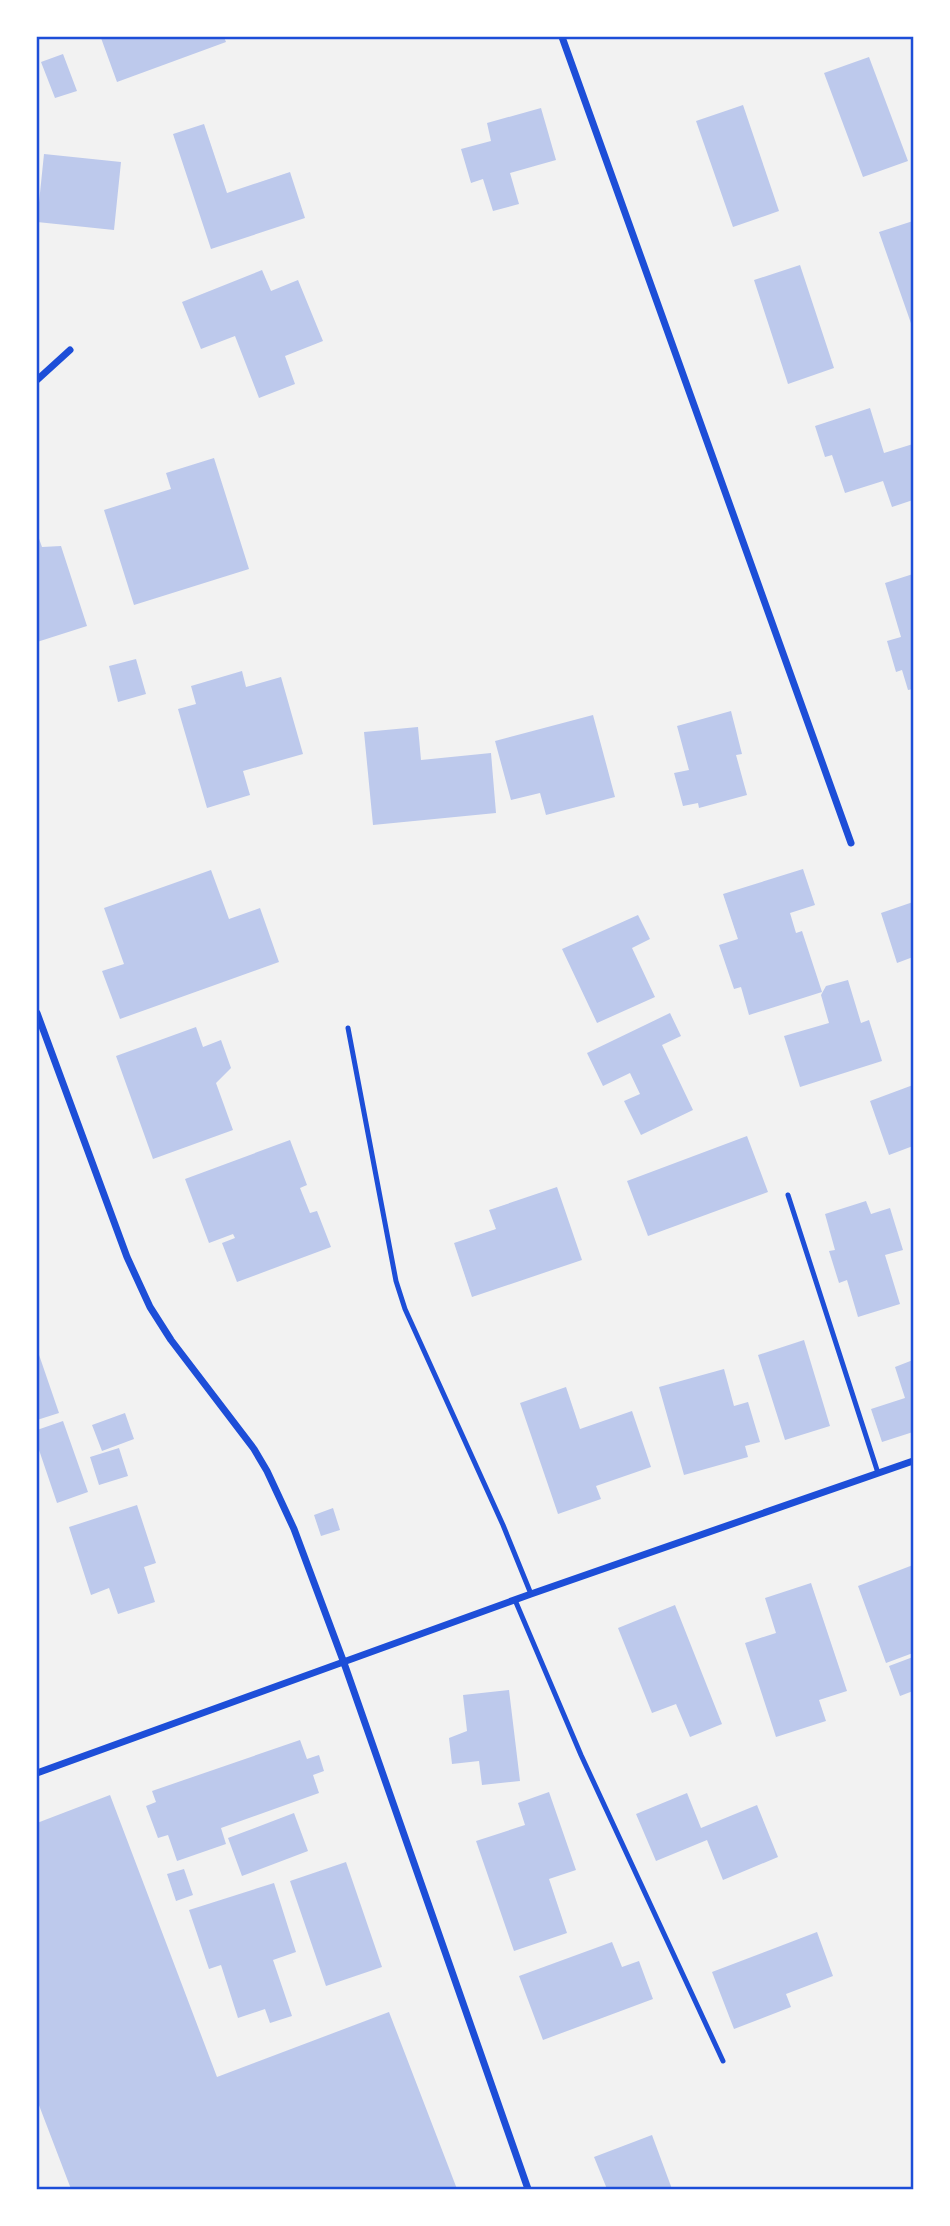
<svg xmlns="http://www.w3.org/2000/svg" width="950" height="2226" font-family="'PT Sans Narrow',sans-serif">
<rect width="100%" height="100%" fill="#f2f2f2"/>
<path fill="#bdc9ec" d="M104,37H224L226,42L117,82L101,38Z
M63,54L77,91L55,98L41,62Z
M869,57L908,161L863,177L824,73Z
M743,105L779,211L733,227L696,121Z
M541,108L556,160L510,173L519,204L493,211L483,179L471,183L461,149L491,141L487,123Z
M204,124L227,193L290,172L305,218L211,249L173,134Z
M44,154L121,162L114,230L37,222Z
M913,221V329L879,232Z
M800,265L834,368L788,384L754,280Z
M262,270L271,291L298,280L323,341L285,356L295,384L259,398L235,336L201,349L182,302Z
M870,408L884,453L913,444V500L892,507L883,481L845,493L832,455L825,457L815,426Z
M214,458L249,569L134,605L104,510L171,489L166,473Z
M37,533L42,547L61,546L87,626L37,642Z
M913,574V689L908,690L902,670L896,672L887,641L901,637L885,583Z
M136,659L146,694L118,702L109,666Z
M242,671L246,687L281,677L303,754L243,771L250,795L207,808L178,709L196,704L191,686Z
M731,711L742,754L736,755L747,795L699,808L698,803L683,806L674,773L689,770L677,726Z
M593,715L615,797L546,815L540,793L511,800L495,741Z
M418,727L421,760L491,753L496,813L373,825L364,732Z
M803,869L815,905L790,913L796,933L802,931L822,992L749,1015L741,987L734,989L719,945L738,939L723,894Z
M211,870L229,919L260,908L279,962L120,1019L102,971L124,964L104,908Z
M913,902V957L897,963L881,913Z
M638,915L650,939L632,948L655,997L597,1023L562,949Z
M848,980L861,1023L869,1020L882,1061L800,1087L784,1036L829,1023L821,995L826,986Z
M670,1013L681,1036L662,1045L693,1110L641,1135L624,1101L640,1094L630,1073L603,1086L587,1053Z
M196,1027L203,1047L221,1040L231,1068L216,1083L233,1130L153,1159L116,1056Z
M913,1085V1146L889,1155L870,1101Z
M747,1136L768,1192L648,1236L627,1181Z
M290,1140L307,1185L300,1188L310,1213L317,1211L331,1247L237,1282L222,1243L235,1238L233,1234L209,1243L185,1179Z
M557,1187L582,1260L472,1297L454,1243L496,1229L489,1210Z
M866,1201L871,1214L890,1208L903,1250L885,1255L900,1304L858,1317L847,1280L839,1283L829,1251L835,1250L825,1214Z
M804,1340L830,1426L785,1440L758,1355Z
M37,1349L59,1413L37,1420Z
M913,1360V1432L882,1442L871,1409L905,1398L895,1367Z
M724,1369L734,1406L748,1402L760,1442L745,1446L748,1457L684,1475L659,1387Z
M566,1387L580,1429L632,1411L651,1467L596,1486L601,1499L558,1514L520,1403Z
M125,1413L134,1439L102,1451L92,1425Z
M63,1421L88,1492L57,1503L37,1444V1430Z
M119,1448L128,1476L99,1485L90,1457Z
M137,1505L156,1563L144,1567L155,1602L118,1614L109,1588L91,1595L69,1527Z
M333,1508L340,1530L321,1536L314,1515Z
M913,1565V1653L886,1663L858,1586Z
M811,1583L847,1691L819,1700L826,1721L776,1737L745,1643L776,1633L765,1598Z
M675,1605L722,1724L690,1737L676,1704L652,1713L618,1628Z
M913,1657V1691L900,1696L889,1666Z
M509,1690L520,1781L482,1785L479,1761L452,1764L449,1738L467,1731L463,1695Z
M300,1740L307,1759L319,1755L324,1771L313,1775L319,1793L221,1828L226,1844L177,1861L168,1835L158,1838L146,1806L156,1802L152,1791Z
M549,1792L576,1870L549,1879L567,1933L514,1951L476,1841L525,1825L518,1803Z
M687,1793L701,1828L757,1805L778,1857L723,1880L707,1840L656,1861L636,1814Z
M110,1795L217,2077L389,2012L457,2189H71L37,2100V1823Z
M294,1813L308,1851L242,1876L228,1838Z
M346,1862L382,1967L326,1986L290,1881Z
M184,1869L193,1895L176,1901L167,1874Z
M274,1883L296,1952L273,1960L292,2016L270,2023L265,2009L238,2018L221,1965L209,1969L189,1910Z
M817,1932L833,1976L786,1994L791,2007L734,2029L712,1972Z
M612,1942L622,1967L639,1961L653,1999L543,2040L519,1976Z
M652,2135L672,2189H607L594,2157Z"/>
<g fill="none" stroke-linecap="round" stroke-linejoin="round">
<path stroke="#1d4ed8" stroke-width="5" d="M348,1028L396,1281L405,1309L503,1525L531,1594
M788,1195L878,1473
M515,1600L581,1755L723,2061"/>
<path stroke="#1d4ed8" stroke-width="7" d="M562,37L851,843
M37,380L70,350
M37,1013L127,1257L150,1307L171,1340L254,1449L267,1471L294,1529L344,1663L528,2189
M37,1773L531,1594L913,1461"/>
</g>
<rect width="950" height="2226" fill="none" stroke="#ffffff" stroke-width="77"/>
<rect x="38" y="38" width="874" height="2150" fill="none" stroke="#1d4ed8" stroke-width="2.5"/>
</svg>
